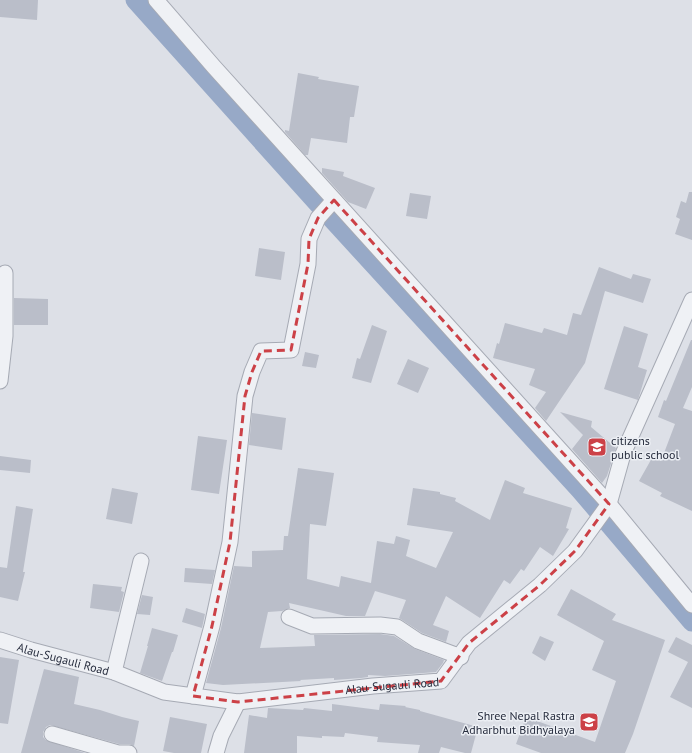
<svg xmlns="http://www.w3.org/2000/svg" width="692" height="753" font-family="'PT Sans',sans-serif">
<rect width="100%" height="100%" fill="#dde0e7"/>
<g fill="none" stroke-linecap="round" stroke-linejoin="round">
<path stroke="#97a9c7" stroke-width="19" d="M135,0L318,204L580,490L692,622"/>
</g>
<path fill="#babec9" d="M0,0H38L37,20L0,17Z
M298,73L319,77L318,79L359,86L354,117H350L347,143L311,138L308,155H305L285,132V130L289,131Z
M322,168L344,172L343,176L375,188L366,209L348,202L322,173Z
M689,192H692V240L675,234L680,219L676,217L681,201L686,203Z
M410,193L431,196L427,219L406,216Z
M259,248L285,252L281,280L255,276Z
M599,267L631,279L633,274L651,279L643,303L605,291L585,363L546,421L535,408L546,392L529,385L535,369L493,358L497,343L499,344L505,323L542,333L544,328L567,335L573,313L581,315Z
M14,298L48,299V325H14Z
M372,325L387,331L371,383L352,378L357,358L360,359Z
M624,326L648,334L638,367L647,370L638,400L604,389Z
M691,340H692V387L683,408L692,411V511L660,496L662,493L639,481L652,458L661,461L675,424L658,417L664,400L666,401Z
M305,352L319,355L316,368L302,366Z
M408,359L429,368L418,393L397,384Z
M560,412L592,421L591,427L616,448L607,476L602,483L572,449L583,435Z
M252,413L286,418L282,450L249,445Z
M198,436L227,440L219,494L191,490Z
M0,456L31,460L30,473L0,470Z
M298,468L334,473L326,526L310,524L307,579L339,587L341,576L371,583L377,541L394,544L396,536L410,540L406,556L436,568L453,532L407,525L413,488L440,492V494L456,498L455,501L490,520L505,480L525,488L523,493L572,508L566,528L569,529L553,556L540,547L524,571L521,569L510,584L504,580L480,618L446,596L433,625L449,631L446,642L422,633L399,618L406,600L375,591L365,616H346L289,603L290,608L282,611L268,612L260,648L315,646L314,635L380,634L394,636L415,649L444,660L443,663L436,672L385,676L368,675V677L361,678L334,680V678L300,680L301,681L223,685L206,683L221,628L234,566L252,567V551L283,550L284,536H288Z
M112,488L138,493L132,524L106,519Z
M16,506L33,509L23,572H25L18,601L0,597V567L7,568Z
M185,568L215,570L212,584L184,582Z
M93,584L122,587L121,591L124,592L119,612L90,608Z
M571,589L616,614L612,620L665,640L633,734L625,753H541L516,744L526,717L595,742L616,681L592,670L604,641L557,615Z
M142,595L153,597L150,615L137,614Z
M186,608L205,614L202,628L182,622Z
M152,628L178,635L173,652H172L162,681L140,673L148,646H147Z
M540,636L554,642L545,661L532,653Z
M676,637L692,645V708L670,697L688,662L668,652Z
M0,657L19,660L8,724L0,723Z
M44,669L79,677L74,704L100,710L122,717L139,721L134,746L129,744H119L50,725L46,727L43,732V737L46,740L85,753H21Z
M332,704L379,710L380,704L406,706L405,707L420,710V711L478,727L471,753H465L441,747L439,753H418L420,745L377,742L378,737L345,733L344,737L322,736V738L297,736V753H244L249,715L267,718L268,708L303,710L304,708L332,711Z
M170,717L207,724L201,753H174L163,751Z"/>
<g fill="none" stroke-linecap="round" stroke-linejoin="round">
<g stroke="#a6aab4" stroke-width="17">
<g id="minor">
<path d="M156,0L214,67L609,504"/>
<path d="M0,381L5,336V273"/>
<path d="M609,504L623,454L692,300"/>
<path d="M289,617L312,626L380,625L397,627L418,641L461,657"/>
<path id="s1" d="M0,640L31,650L114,672L164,692L238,702L373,686L441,681L469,643L540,585L575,551L609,504L692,605"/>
<path d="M114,672L141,561"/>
<path d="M193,696L212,626L230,542L245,396L252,372L261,351L291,350L308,264L309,239L318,218L334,200"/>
<path d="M52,734L118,753H129"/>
<path d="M216,753L221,736L238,702"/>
</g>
</g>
<use href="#minor" stroke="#eff1f5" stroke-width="15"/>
</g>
<path fill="none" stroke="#cc4147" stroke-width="3" stroke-dasharray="8 5" stroke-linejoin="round" d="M334,200L609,504L575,551L540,585L469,643L441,681L238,702L193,696L212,626L230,542L245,396L252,372L261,351L291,350L308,264L309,239L318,218Z"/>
<defs>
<g id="school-square" transform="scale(1)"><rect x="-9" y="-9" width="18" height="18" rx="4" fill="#cc4147" stroke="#eceff4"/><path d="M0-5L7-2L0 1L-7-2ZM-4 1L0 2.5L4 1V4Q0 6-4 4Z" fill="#fff"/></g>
</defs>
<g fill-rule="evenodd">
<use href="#school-square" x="597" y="447"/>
<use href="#school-square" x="589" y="722"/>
</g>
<g text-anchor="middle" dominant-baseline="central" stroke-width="3" stroke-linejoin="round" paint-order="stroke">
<g font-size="12" fill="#262c3d" stroke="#eceff4" text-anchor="start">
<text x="611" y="440">citizens<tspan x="611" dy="14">public school</tspan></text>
<text x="575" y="715" text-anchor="end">Shree Nepal Rastra<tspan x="575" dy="14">Adharbhut Bidhyalaya</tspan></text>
</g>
<g font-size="12" fill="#262c3d" stroke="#eceff4">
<text stroke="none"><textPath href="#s1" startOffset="66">Alau-Sugauli Road</textPath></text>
<text stroke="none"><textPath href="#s1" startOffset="402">Alau-Sugauli Road</textPath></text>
</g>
</g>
</svg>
